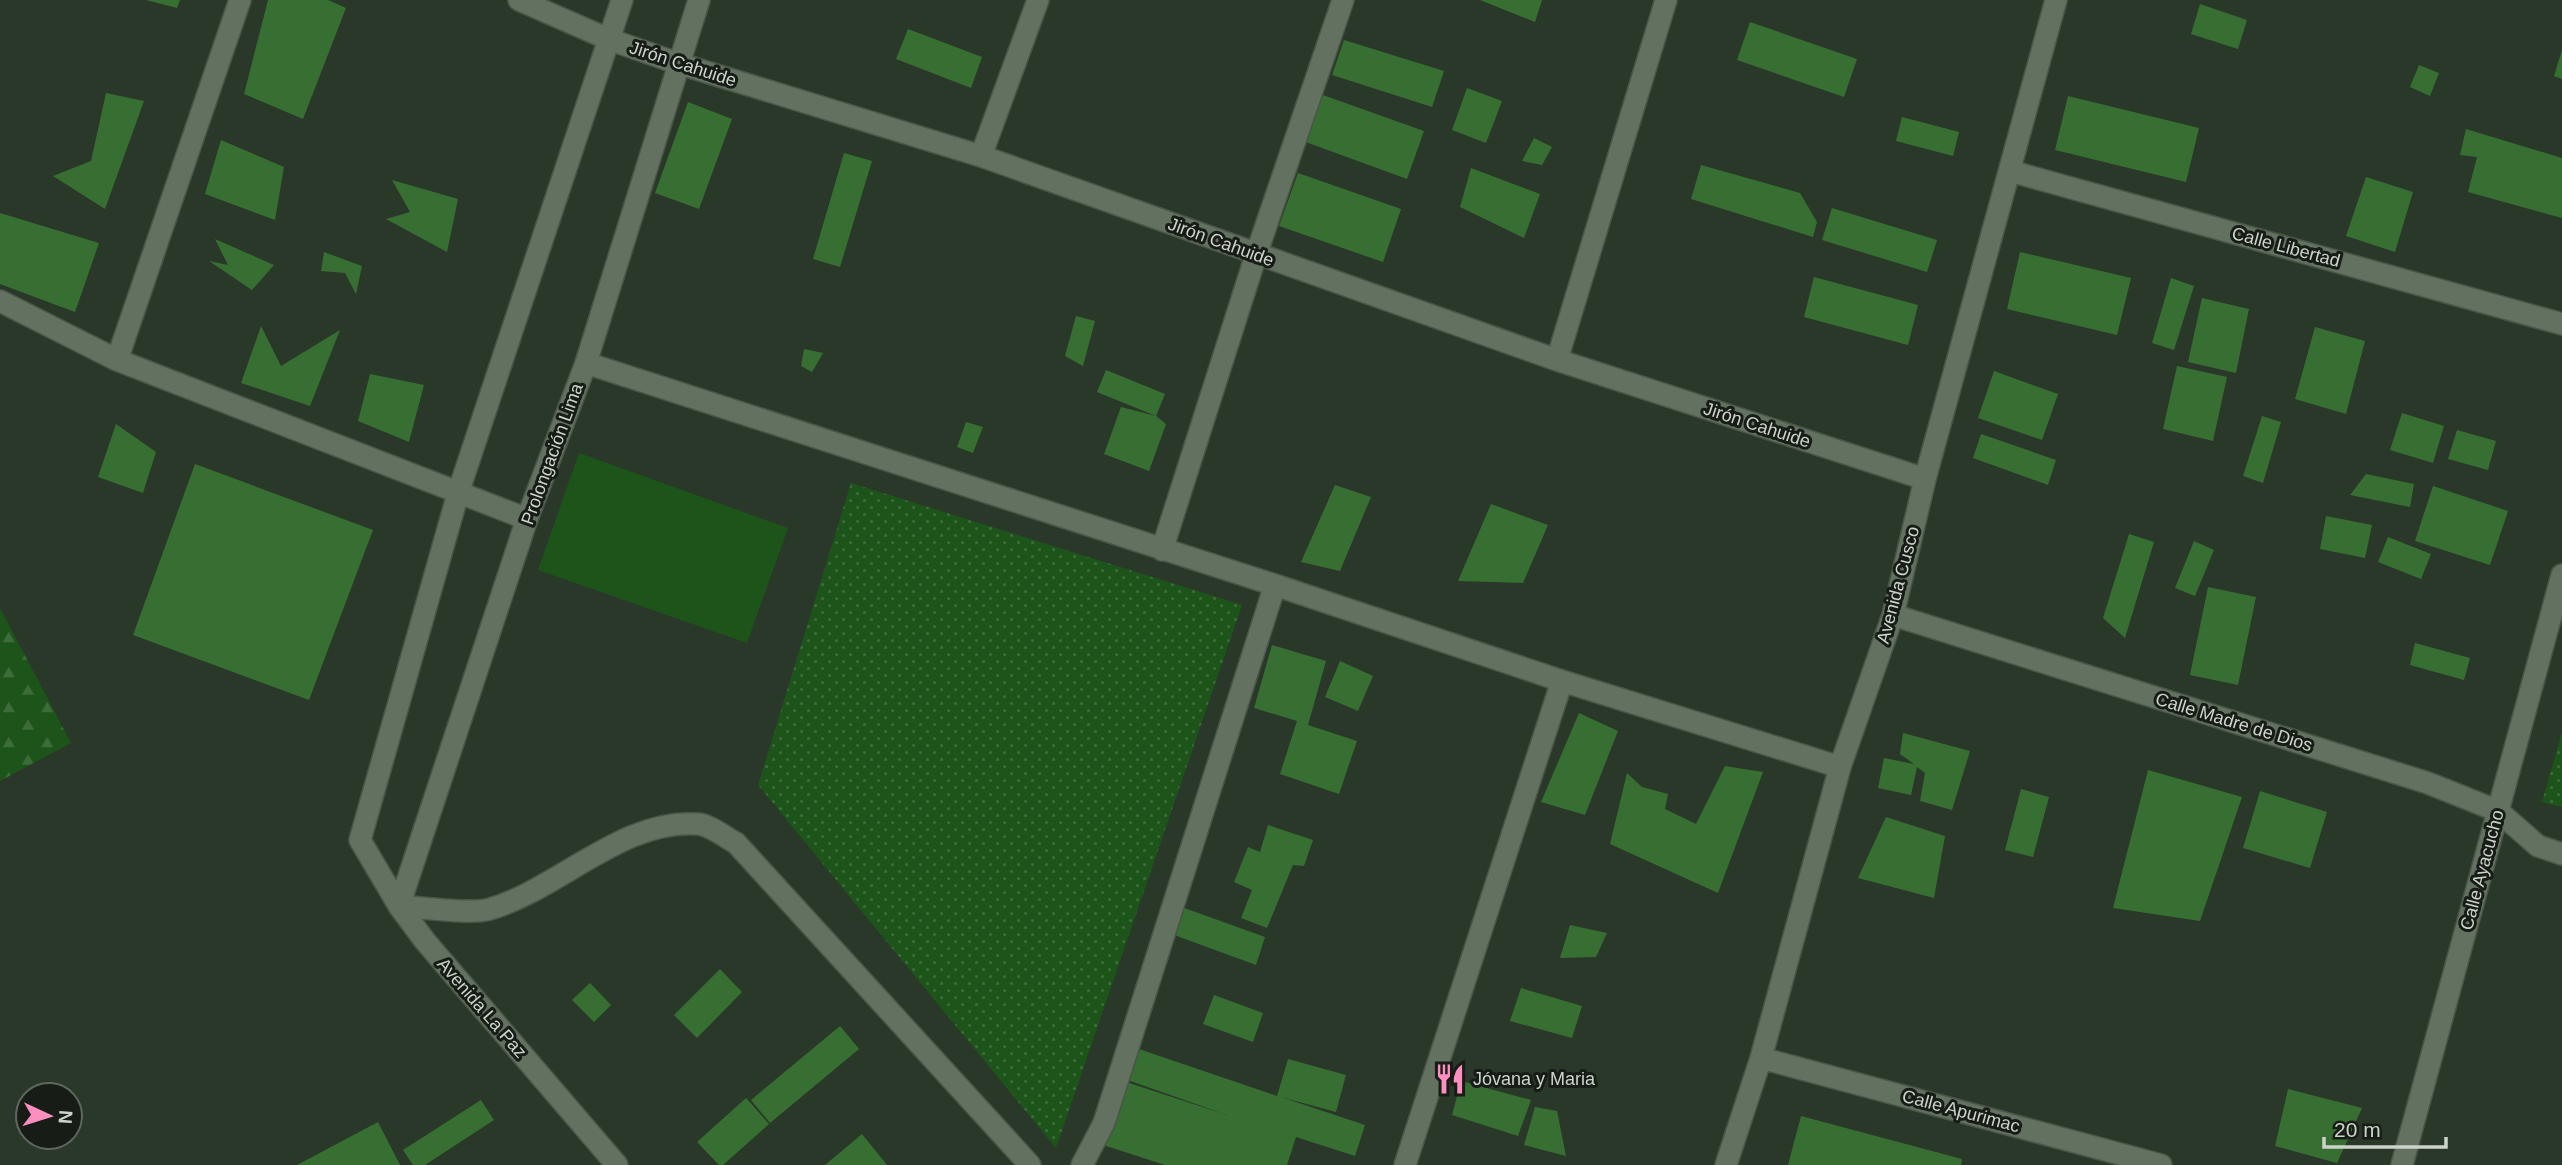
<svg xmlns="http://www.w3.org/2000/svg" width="2562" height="1165" font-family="Arial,sans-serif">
<defs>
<pattern id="green-dots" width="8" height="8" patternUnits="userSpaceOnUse" patternTransform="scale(1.75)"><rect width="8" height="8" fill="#1d5419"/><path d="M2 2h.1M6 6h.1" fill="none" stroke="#3c6c39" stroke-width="1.8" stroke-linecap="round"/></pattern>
<pattern id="forest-firs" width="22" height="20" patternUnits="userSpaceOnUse" patternTransform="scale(1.75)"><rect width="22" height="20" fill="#1d5419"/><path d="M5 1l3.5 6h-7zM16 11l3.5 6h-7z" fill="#3c6c39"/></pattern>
</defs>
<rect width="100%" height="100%" fill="#2a3829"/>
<path fill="url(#green-dots)" d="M851,483L1242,605L1056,1148L758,785Z
M2562,732V807L2542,802Z"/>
<path fill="url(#forest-firs)" d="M0,608L71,743L0,781Z"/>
<path fill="#1d5419" d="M579,453L788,528L747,643L538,570Z"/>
<path fill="#376f32" d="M146,0H180L177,8Z
M268,0H328L346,8L303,119L244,94Z
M1480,0H1542L1535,22Z
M2200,4L2247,20L2238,49L2191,34Z
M1750,22L1857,59L1844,97L1737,60Z
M908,29L982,57L971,88L896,59Z
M1344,40L1444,71L1432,107L1332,75Z
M2562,50V79L2554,76Z
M2419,65L2439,73L2430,96L2410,87Z
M1467,88L1502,101L1486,143L1452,130Z
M106,93L144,101L105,209L53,176L91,161Z
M1320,94L1424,131L1407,179L1303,141Z
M2068,96L2199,128L2186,182L2055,150Z
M688,102L732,119L699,209L655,193Z
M1902,117L1959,132L1953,156L1896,141Z
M2466,129L2562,158V218L2468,192L2477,157L2460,155Z
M1534,138L1552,147L1542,165L1522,161Z
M221,140L284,167L275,220L205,194Z
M844,153L872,161L840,267L813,259Z
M1701,165L1800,193L1817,222L1813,237L1691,199Z
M1471,168L1540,194L1524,238L1460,207Z
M1298,173L1401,209L1383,262L1279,226Z
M2366,177L2413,192L2395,252L2346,236Z
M392,180L458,199L447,252L386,219L410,212Z
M1832,208L1937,240L1927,272L1822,240Z
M0,213L99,243L75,312L0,284Z
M215,239L274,265L252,290L209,261L228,265Z
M324,252L362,266L356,294L345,273L321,271Z
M2020,252L2131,278L2117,335L2007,309Z
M1814,277L1918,305L1908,345L1804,317Z
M2171,278L2194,286L2174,350L2152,343Z
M2202,298L2249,309L2236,373L2188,362Z
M1076,316L1095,321L1083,366L1065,356Z
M261,326L281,366L340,330L310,406L241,383Z
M2315,327L2365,341L2346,414L2295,399Z
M804,349L823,353L812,372L801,366Z
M2177,366L2227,377L2213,441L2163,429Z
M1106,370L1165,394L1156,416L1097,392Z
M1994,371L2058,394L2042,440L1978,418Z
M370,374L424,385L409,442L358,421Z
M1121,407L1156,416L1166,424L1149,471L1104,454Z
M2402,413L2444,426L2433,463L2390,450Z
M2262,416L2281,422L2263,483L2243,476Z
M966,422L983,427L973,453L957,447Z
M116,424L156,452L143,493L98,477Z
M2457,430L2496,441L2488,470L2448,459Z
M1981,434L2056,460L2048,485L1973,458Z
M195,464L373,530L309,700L133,635Z
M2366,474L2414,484L2410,507L2350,495Z
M1335,485L1371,497L1340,571L1301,562Z
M2433,486L2508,511L2490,565L2415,541Z
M1491,504L1548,525L1523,583L1458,581Z
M2326,516L2372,525L2365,558L2320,549Z
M2129,534L2154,542L2125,638L2103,618Z
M2388,537L2431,554L2421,579L2378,562Z
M2194,541L2214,550L2195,596L2175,588Z
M2208,587L2256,597L2238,685L2190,675Z
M2415,643L2470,658L2464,680L2410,665Z
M1272,645L1326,661L1308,725L1357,741L1339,794L1280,774L1297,721L1254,708Z
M1340,661L1373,676L1358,711L1325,697Z
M1579,713L1618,731L1585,815L1541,802Z
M1903,733L1970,751L1952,810L1920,801L1925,773L1917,767L1911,795L1878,788L1884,758L1914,764L1900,754Z
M1725,766L1763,772L1718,893L1610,844L1627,773L1642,787L1668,794L1665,809L1696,824Z
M2148,770L2242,797L2200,921L2113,908Z
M2021,789L2049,797L2033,857L2005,850Z
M2260,791L2327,812L2310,868L2243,848Z
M1886,817L1945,836L1934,898L1858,878Z
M1268,825L1313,840L1304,866L1293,865L1267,928L1241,918L1252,890L1234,882L1248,847L1260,852Z
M1176,905L1265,937L1256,965L1166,932Z
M1570,925L1607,933L1596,957L1560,958Z
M720,969L742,992L697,1038L674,1015Z
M590,983L611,1005L594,1022L572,1000Z
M1521,988L1582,1006L1572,1038L1510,1021Z
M1214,995L1263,1013L1253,1042L1203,1024Z
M840,1026L859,1049L770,1123L751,1100Z
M1133,1047L1277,1096L1288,1059L1346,1075L1336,1112L1281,1097L1365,1125L1355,1156L1296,1137L1287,1165H1165L1100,1144L1120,1080L1227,1115L1122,1078Z
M1461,1081L1531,1100L1518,1136L1452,1115Z
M2288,1089L2362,1108L2337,1163L2275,1146Z
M746,1098L769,1124L723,1165H719L697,1142Z
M481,1100L494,1120L425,1165H413L403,1150Z
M1535,1107L1557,1111L1566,1156L1524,1145Z
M1801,1116L1962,1159L1961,1165H1788Z
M378,1122L400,1165H297Z
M862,1134L887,1165H825Z"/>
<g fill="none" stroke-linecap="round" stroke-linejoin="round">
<g stroke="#4a5548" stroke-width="24">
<path id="minor" d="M519,0L608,39L677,63L981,156L1557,360L1925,479
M699,0L586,363L527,519L399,906C420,907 473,915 490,909C559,889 623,818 698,824C710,825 725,837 736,843L1030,1165
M981,156L1038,0
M2010,171L2562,324
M0,301L117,360L527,519
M117,360L240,0
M1557,360L1666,0
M586,363L1275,585L1562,681L1840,767
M1162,550L1256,255L1343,0
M1893,615L2428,783L2498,811L2538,846L2562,854
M1761,1058L2161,1165
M617,1165L425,941L399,906L360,840L459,490L622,0
M1082,1165L1104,1123L1275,585
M1405,1165L1562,681
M1726,1165L1761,1058L1840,767L1893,615L1925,479L2056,0
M2402,1165L2562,575"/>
</g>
<use href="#minor" stroke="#627160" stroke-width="21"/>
</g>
<defs>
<g id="restaurant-bare" transform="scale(2.415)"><path d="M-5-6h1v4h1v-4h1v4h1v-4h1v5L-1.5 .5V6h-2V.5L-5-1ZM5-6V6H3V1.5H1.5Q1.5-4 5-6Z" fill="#fd8ec0" stroke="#171d16" stroke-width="2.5" paint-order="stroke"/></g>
</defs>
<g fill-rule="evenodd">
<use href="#restaurant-bare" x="1450" y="1079"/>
</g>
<g text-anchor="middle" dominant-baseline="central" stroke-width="6" stroke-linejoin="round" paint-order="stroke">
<g font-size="18" fill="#cbd4ca" stroke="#171d16">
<text transform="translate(683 64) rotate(18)">Jirón Cahuide</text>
<text transform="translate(1221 242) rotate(20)">Jirón Cahuide</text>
<text transform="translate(2286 247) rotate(15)">Calle Libertad</text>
<text transform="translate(1757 425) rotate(18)">Jirón Cahuide</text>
<text transform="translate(552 454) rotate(-70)">Prolongación Lima</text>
<text transform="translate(1898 585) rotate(-75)">Avenida Cusco</text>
<text transform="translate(2234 722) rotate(17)">Calle Madre de Dios</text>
<text transform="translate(2482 870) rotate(-75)">Calle Ayacucho</text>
<text transform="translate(482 1008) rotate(49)">Avenida La Paz</text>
<text transform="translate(1961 1111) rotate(15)">Calle Apurimac</text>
</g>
<g font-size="18" fill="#cbd4ca" stroke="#171d16" text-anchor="start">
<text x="1473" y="1079">Jóvana y Maria</text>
</g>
</g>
<g transform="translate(49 1116) rotate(94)"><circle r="33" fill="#171d16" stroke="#5f665e" stroke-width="2"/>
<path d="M0-5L12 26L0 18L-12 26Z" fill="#fd8ec0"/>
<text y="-10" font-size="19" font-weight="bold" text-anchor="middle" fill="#cbd4ca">N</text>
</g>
<path d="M2324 1137v10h122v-10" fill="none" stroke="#cbd4ca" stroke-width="3.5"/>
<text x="2334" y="1137" font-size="21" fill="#cbd4ca" stroke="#171d16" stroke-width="5" paint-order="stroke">20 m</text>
</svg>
